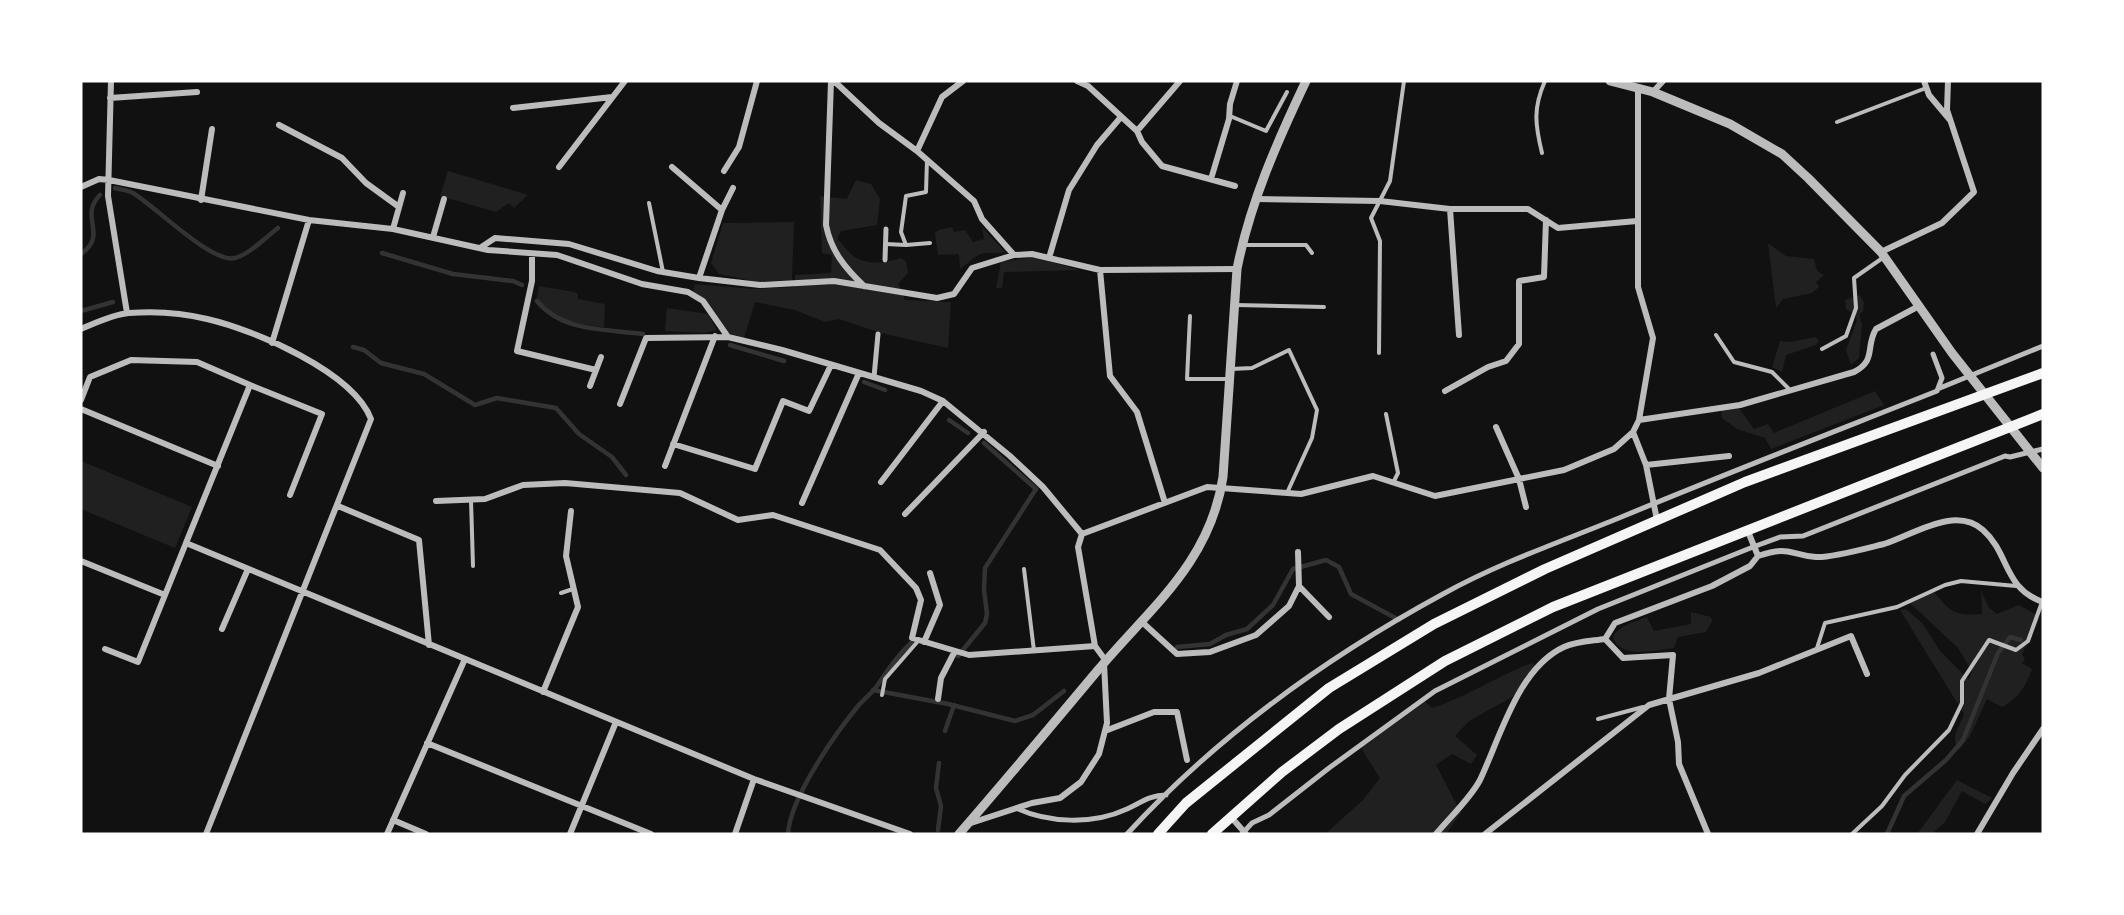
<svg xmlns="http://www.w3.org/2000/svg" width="2124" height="915" font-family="Signika,sans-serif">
<rect width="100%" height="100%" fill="#111"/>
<path fill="#202020" d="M448,171L528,195L514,208L509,203L496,212L440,196Z
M856,180L871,184L880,199L877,225L841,231L837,239C842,243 845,248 850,253C864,266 884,264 900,258L906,261L908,273L898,284L905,300L951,302L948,348L881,333L839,319L825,322L795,310L755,302L744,338L726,332L693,292L695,284L754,289L795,287V275L831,273L832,255L822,253L820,196L847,199Z
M794,222L792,280L757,282L719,274L711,263L723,223Z
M952,227L954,232L965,230L973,242L984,239L982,227L1005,252C997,254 993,253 985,253C975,254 968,264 960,269L959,254L938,255L935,233L939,230Z
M1768,243L1786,256L1814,259L1817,271L1824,275L1816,282L1819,287L1812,293L1783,299L1776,308Z
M1036,257L1079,270L1004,272L1002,288H996L1001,262Z
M539,286L574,292L578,294V299L605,304L604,327C577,324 555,321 537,298Z
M1860,295L1864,302L1863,312L1859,314L1862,325L1859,358L1851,365L1846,350L1857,320L1856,315L1846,309L1845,300Z
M667,308L708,314L717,330L704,333L665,331Z
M1816,337L1819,341L1816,345L1786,355L1782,372L1772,367L1780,341L1790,342Z
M1875,391L1884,405L1771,449L1765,438L1737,429L1722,418L1721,409L1739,408L1754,429L1768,424L1774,433Z
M81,461L192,507L175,548L81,509Z
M1981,591L1989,608L1997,614L2019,605L2035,614L2039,620L2022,654L2025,659L2022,663L2032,669C2026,686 2018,699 2002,707L1987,699L1970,736L1959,750C1949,737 1960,727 1964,714L1900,610L1906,609L1923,624L1940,651L1969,680L1972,671L1958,648L1909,602L1934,592C1952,613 1954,616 1982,614Z
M1691,612L1711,617L1712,621L1706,632L1678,637L1674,648C1657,650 1619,660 1613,637C1619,625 1635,622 1647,617L1654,631L1691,624Z
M1532,663L1535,665L1514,696L1469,721L1455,736L1477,755L1471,764L1452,754L1436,765L1461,813L1446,834H1325L1363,800L1380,778L1361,748L1425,702L1432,708C1467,697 1497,676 1532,663Z
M1957,780L1992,798L1985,804L1962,791L1945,822L1932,834H1917Z"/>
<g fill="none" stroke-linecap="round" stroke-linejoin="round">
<path stroke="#333" stroke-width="4.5" d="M115,188C122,190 128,190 133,193C155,206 212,264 235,258C250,254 266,237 278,228
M382,253L453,274L513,281L522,285
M81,254C109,234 78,217 100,195
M537,301C562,332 606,329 643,334
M81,311L113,302
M730,345L784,361
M353,347L364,350L381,363L424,374L475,405L497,398L556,408L579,434L612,457L626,475
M864,382L885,390
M949,420L968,433
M1177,647L1210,644L1226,635L1247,629L1273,605L1293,569L1326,560L1339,567L1351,594L1399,620
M958,656L985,623L987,614L984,590L985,568L1036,489L984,443
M873,690L948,704L1015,721L1033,715L1064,691
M945,731L954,705
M938,830L941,806L936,788L939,763
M788,834C790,798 835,734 858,706C864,699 872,693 877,686C888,670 897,656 911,643
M1887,834L1904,796L1946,760L1963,740L1998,653L2010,637L2021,640"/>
<path stroke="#bcbcbc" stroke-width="4" d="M1230,116L1266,131L1287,92
M1837,122L1926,88
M1542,153C1535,124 1533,108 1545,81
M927,160L926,192L906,196L901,232L906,245L930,243
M649,203L663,272
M886,244L906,245
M1242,245H1306L1312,253
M1235,305L1324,307
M1190,316L1187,379H1229
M1716,335L1734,362L1772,372L1789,389
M1822,349L1846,336L1856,308L1854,278L1884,257
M1379,353L1380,241L1371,218L1390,181L1404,81
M1231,369L1252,368L1289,350L1317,410L1312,438L1287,493
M1386,414L1398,473L1394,481
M471,500L473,566
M1024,569L1034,651
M561,593L573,589
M1817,648L1825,623L1897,607L1945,585L1961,581L2016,586
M882,695L885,679L919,640
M1598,719L1643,707
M1852,834L1882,806L1905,775L1949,730L1962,703V681L1989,640L2016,650L2028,641L2042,602"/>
<path stroke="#bcbcbc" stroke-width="5" d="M885,260L886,229
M874,377L878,334
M1940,388L2043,346
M1016,808C1048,823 1093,825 1127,809C1140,803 1150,795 1166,795
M1127,834C1217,736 1327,657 1443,594C1499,563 1560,542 1619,518C1725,474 1831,433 1937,391L1942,378L1933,354
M1242,834L1252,823L1269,815L1329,768L1435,691L1598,609L1753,547L1780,537L1803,536L2005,456L2010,457L2043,449"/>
<path stroke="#bcbcbc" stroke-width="6" d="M111,81L108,196L127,313
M831,81L826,225C831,251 845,268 864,286
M834,81L879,123L917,151L974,201L982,219L1014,255L1032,254L1100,270L1237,269
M1077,81L1088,86L1137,131L1180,81
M1924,81L1929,95L1950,120
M1653,92L1663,81
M110,98L197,92
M513,108L612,97
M279,125L342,158L366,183L399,207
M1137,131L1142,142L1162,166L1235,186
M917,151L942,97L963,81
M559,167L625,81
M672,167L722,210
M724,171L739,147L757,81
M1211,179L1229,119L1230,104L1237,81
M81,187L99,179L109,180L309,220L393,229L488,250L557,255L642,284L688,292L703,301L728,337
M1256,199L1380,201L1450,209H1528L1558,228L1637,221
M201,200L212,129
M1450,209L1459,335
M393,229L403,193
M433,237L444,199
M480,248L495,238L569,244L657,271L699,278L722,210L733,188
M1881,252L1942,223L1974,192L1947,110L1948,81
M532,254V281L517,351L596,370
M1049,258L1069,190L1097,145L1121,117
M1100,270L1110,376L1137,412L1165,503
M699,278L760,285L834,281L937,298L954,294L972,268L1014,255
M81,329C95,323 114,314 129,313C154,311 183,313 207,319C255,330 353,372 371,419L206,834
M272,343L309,220
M250,385L322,414L290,495
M590,386L601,357
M1445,391L1488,367L1506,361L1519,344V281L1544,277L1546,220
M81,400L90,377L131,360L197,362L250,385L186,543L754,779L910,834
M620,404L646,338L728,337L782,350L921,391L943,401L1010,456L1043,487L1082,534L1078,547L1095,646L1106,661
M81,409L218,466
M1639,420L1740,405L1854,372C1877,360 1865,347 1876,329L1919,306
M1496,427L1519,479L1526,507
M1633,432L1646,465L1657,520
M673,444L755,469L783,401L809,411L831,365
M1646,465L1729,456
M665,466L715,336
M881,482L943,401
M436,501L485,499L523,485L565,483L680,493L738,520L773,515L880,550L916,588L921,600L912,638L969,655L1095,646
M802,503L859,373
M338,506L419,540L429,645
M905,514L984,432
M1747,529L1758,556C1791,545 1788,555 1816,557C1832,558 1867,548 1884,544C1913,535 1955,505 1983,530C2010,554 2003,588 2043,602
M1082,534L1207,487L1301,494L1373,476L1435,496L1564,470L1614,449L1633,432L1639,420L1653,338L1638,287V87
M81,561L165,595L186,543
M1299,586L1329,617
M1142,622L1177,654L1210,652L1256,635L1289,606L1299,586L1298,552
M222,629L248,569
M1605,639L1623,658L1673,655L1669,699L1678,742L1679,764L1708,834
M1605,639L1615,623L1712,586L1750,566L1758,556
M924,642L940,605L930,573
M105,649L138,662L165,595
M543,692L578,607L566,556L571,511
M938,699L941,678L955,651
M1105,731L1154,712H1177L1187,760
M427,743L651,834
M1231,817L1246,834
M393,820L426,834
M971,823L1032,803L1060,798L1081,782L1099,754L1107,723L1104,663
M387,834L465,659
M570,834L616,722
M735,834L754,779
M1436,834C1450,817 1470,799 1480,780C1500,738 1518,668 1564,647C1577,641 1592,641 1605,639
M1485,834L1649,705L1759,673L1851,636L1867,674
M1977,834L2013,773L2043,729"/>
<path stroke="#bcbcbc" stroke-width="9" d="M1610,81L1653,92L1730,124L1782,154L1808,178L1881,252L1952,353L2043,468
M959,834C1006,780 1052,725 1098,670C1150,608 1210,563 1223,477L1237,269C1250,203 1277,142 1306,81"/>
<path stroke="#f5f5f5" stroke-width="10" d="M1158,834L1186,803L1329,688L1434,624L1545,569L1745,482L2043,373
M1212,834L1282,772L1339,729L1445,661L1553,607L2043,414"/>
</g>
<rect width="2124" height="915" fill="none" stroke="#ffffff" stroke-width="165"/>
</svg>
